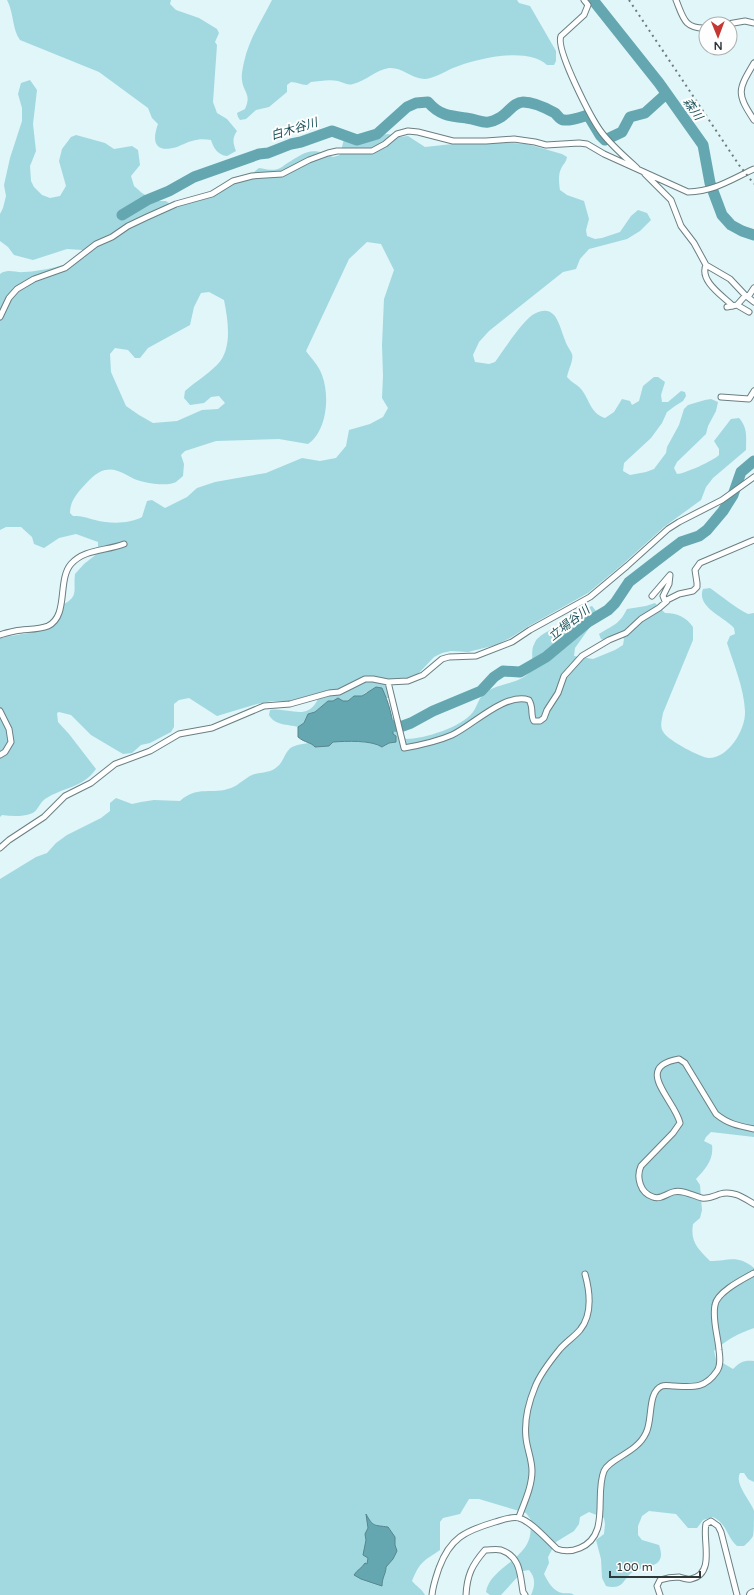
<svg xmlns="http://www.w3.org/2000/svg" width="754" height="1595" font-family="'Varela Round','Noto Sans JP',sans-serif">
<rect width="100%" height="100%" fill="#e0f6f9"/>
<path fill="#a2d8e0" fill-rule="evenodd" d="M7,0H171L170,4L176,10L199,18L217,29L219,33L215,42L217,45L213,102L217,113L227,119L237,131C232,138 233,143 236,151L227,156C218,155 214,149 211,140C204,139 198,139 192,141C187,142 182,145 177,147C156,153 151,143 158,124L152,118L148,108L99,72L20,40C12,29 14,13 7,0Z
M272,0H517L519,3L530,6L556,51V61L554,65H547C527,46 476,59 453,68C444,72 433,79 424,79C411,78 402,67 389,68C375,70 366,81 353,84C347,86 343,82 338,81C330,79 319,81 311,82L307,85C301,85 297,82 291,82L287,85V92L269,107L256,110L246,119L240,120L238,117L237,113L245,109C252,94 243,92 242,80C241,75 243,67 244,62C249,39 262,20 272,0Z
M30,80L37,90L33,124L36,151L30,166L31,181L34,187L42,195L50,198L60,196L66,186L59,161L62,149L71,137L76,135L105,143L114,149L132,146L138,150L140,165L131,176L134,186L142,193L155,201H166L174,207L200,200L234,179L254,172L259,168C265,169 272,171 278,169C281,168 283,166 286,164C306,152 310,146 333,157L340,155L344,139H373L381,135L388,134L400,137L408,136L425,147L462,143L498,142L527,144L562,154L567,157C566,163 563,164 561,169C558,174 559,184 560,190L567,195L584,201L589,219L586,230L587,236L595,239L602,238L620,232L631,216L638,210L647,213L651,220L640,231L627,239L589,249L580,259L576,269L563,272L489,331L479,342L473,355L475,362L489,364L495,362C503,351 523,320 534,314C556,302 559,325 565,340C566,345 570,349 572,354C574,360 568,370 567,377C571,382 578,385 581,389C590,400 590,413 605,418L614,412L622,399L630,401L632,405L639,401L643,386L654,377H658L665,382L661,395L662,402H668L681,391L685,392L686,396L683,401L675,406L667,412L662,423L651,438L624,463L623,471L630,475L646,472L654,469L666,453L667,447L679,425L684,409L688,405L705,400L711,399L718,402L716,411L708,426L706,434L677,462L674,468L677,474C684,474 715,460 719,455V449L714,441L731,419L739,418C748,428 746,437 746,450L713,478L706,487L701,500L664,527L623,564L588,593L529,626L510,638L496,645L468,652L451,651L442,653L434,657L417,675L407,679L387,680L394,694L389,698H386L385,694L366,692L362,696H354L348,701H328L315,712L308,714L304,723L298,727C288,724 275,726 269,715L270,710C289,707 307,722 318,699L314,694L290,701H272L257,704L217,716L189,698L179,700L174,704V727L171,732L150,743L141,745L132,753L123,754L91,735L71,715L59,712L57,713L58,722L69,734L96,769C83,788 63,787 45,799C39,803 38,812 30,814C21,817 11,816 2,815L0,817V638C13,635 46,632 55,624C61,620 62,611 64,604C79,596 73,590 75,574L84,564L98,553V542L76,534L59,538L44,548L34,544L32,537L21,527H6L0,530V274C7,268 16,273 24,272C45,271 66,265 85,257L82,250L67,249L33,260L14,255L8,247L0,241V214L3,208L6,196L4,185L10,158L22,121V108L18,94L21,83ZM367,242L381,244L394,270L384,299L382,345L383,376L382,398L388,408L383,417L370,424L349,430L346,446L336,458L320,461L302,458L266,473L215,482L197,488L187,497L165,508L152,500L147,501L142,517C129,524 110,524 95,520C86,518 84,516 73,516L70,513C70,503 75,496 81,489C88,481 96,472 105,470C117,467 127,476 137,480C146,483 167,487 176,482C178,480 181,478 183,476L184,464L181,455L185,451L216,441L279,439L308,444C327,431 330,396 322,375C319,366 311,358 306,351L349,259ZM209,292L224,300C228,320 233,349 217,365C207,375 195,382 185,391L184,398L190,405L204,403L211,397L219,396L225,403L218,409L202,410L177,421L153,423L139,415L126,406L111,372L110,354L115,348L128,350L135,358H140L148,348L190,325L194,307L201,293Z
M710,588C723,597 734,607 748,614L754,613V1137L711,1132L706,1137L704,1141L712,1145C714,1160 705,1169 696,1179L700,1185L702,1210L700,1218L693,1224C690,1242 698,1249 710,1261C730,1261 737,1254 754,1268V1328C737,1334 728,1339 714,1351L716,1359L733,1369C740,1362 744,1360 754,1361V1482L748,1479L744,1473H740C734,1484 751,1501 754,1511C754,1515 754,1533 753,1536C751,1540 747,1543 744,1546H737C726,1536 728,1525 713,1517L703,1520L697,1528H688L676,1514L649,1511L642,1516L638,1526V1535L642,1540L659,1545C667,1567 649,1565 637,1570C622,1575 627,1591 606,1586L602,1578L601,1559L596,1540L604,1534L605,1524L604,1518L589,1512L580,1517L579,1524L574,1531L556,1542L548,1557L549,1563L544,1574C548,1582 553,1591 562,1593C567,1594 570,1592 574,1595H531C535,1586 536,1578 529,1570L523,1571L501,1595H490L486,1592C489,1571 519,1562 528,1542C531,1536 531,1527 531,1520L526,1513L479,1499H469L460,1514L443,1518L440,1522V1550C424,1561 420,1561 412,1581C416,1586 422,1589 425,1595H0V879L36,857L47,853L56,843L67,835L101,818L110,811V803L116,798L132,804L141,802L154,800L180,801C197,785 213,795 231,788C239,785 245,778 252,775C260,772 272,773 278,766C284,761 285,751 292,747C304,740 364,739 377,744C378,744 382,746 383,747C399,737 389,729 393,716L399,717L402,734L406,739C424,739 462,727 473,712C478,705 478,698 486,692C497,684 523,683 530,671C534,663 531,654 533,647C534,644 536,640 537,639C543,633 551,630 558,626C570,619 579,609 592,606L596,611L592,624L575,648L574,656L593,659L615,650L623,645L624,639L619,634L604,640L601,639L599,634C613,625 619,625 627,609L646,606L655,603L665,613C677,613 686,617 693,627V640L663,713C662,720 659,727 664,733C668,740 701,758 709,758C729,758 746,729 745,711C744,688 734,665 727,643L730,636L735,634L734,628C724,617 696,607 703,589Z"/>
<path fill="#65a7b0" stroke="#55868c" d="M376,687L382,688C388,701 394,719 393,734L396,736V742L389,743L382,747C372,740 346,741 333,742L329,746L315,747C311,742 305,743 298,737V727L304,723L308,714L315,712L328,701H333L338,698L343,701H348L354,696H362Z
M366,1514C373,1527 374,1525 388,1527L395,1537V1545L397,1551L393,1559L386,1567C386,1574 382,1577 382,1586L361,1579L354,1575C357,1570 362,1568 365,1563L367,1564L368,1558L363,1555L366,1540L365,1534L368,1528Z"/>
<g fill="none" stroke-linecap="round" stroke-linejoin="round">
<path stroke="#65a7b0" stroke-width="11" d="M593,0L659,83L703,145L710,183L722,215L731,225L742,231L754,235
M122,215L147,200L169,191L194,177L259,154L268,153L291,144L301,142L332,131L357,140L377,134L407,107L416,103L428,102C439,115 449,116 466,118C482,120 484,127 501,117C509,112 514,102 523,102C533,102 546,108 555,113C558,116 560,120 564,120C571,121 581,117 588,115L600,135L605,140L622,132L630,117L645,113L666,94
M379,723L400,727L411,723L433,711L481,691L494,677L503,671L520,672L546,657L588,622L608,610L615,603L629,582L660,558L681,542L699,536L707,530L723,511L733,495L741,472L754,461"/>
<g stroke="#6b7f82" stroke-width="7">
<path id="minor" d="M584,0L588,5L584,15L561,36C555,49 592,120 602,133C612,146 625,157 637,168
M676,0C683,17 684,29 706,28
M728,24L745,21L754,23
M754,63C738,90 736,93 754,120
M645,174L671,200L681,226L694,243L706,265L730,279L745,295L754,302
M706,265C699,281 723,296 733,306
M748,297L754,288
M737,305L749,312
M727,307L737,305L745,296
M0,317L9,298L17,289L34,279L65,268L96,244L112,237L128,226L147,217L176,204L212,194L233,181L252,176L282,174L309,160L328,153L337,151H372L385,144L397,134L408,131L418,132L453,141H486L514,139L535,142L546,145L579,143L587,144L604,154L688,192C715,191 730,180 754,169
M721,397L749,399L754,391
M652,596L670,575L669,584L663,596L665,601L679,594L693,591L697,587V583L695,570L700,563L754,540
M0,635C5,633 10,632 15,631C26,629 38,630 48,626C69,616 57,580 71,564C84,549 106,551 124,544
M388,682L404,748C421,745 436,742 452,735C472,726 505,692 529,700C534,708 530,715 534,721H540L544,718L547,710L558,693L564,676L582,656L609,640L626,633L641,619L659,608L667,601
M0,711L9,729L11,742L5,752L0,755
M0,848L9,840L44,817L65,796L91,783L115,764L150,751L179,734L212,728L264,706L290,704L329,693L339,692L365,679H373L388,682L408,681L423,675L442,659L449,657L476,656L512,642L530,630L590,597L627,566L668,529L679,522L722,500L754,477
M754,1129C739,1126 728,1124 716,1114L685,1063L679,1059C632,1067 675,1100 680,1123L673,1133L641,1166C636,1177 640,1193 653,1197C660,1200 666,1194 673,1192C683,1189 693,1196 702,1198C709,1199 714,1196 720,1194C733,1190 744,1198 754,1204
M519,1517C524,1503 532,1487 532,1471C532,1459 527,1449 526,1438C524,1420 528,1404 535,1387C540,1374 551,1360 560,1349C566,1342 574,1337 580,1330C593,1314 590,1292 585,1274
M432,1595C433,1585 436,1577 439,1568C450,1538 465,1531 495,1522C502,1520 512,1516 519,1518C531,1521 547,1540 557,1549C565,1552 573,1551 580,1548C611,1535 594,1495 604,1471C610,1458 637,1453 646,1433C653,1420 647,1392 662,1386C665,1385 671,1386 674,1386C693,1387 705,1389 717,1371C721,1365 720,1357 719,1350C718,1336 712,1319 715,1305C717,1292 743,1279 754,1273
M466,1595C467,1575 472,1565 485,1550C490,1550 497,1549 501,1550C521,1557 520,1575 523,1592L525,1595
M660,1595L657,1586L660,1580C666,1578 673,1577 679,1577C683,1578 686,1580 691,1579C716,1574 702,1539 706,1524L711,1521L718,1526L721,1532L737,1595"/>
</g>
<g stroke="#6b7f82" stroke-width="12">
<path id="motorway" d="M752,1595L754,1594"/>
</g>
<use href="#minor" stroke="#fff" stroke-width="5"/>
<use href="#motorway" stroke="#fff" stroke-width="10"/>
<path stroke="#6d7b7d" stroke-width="2" stroke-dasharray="2 4" stroke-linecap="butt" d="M629,0L739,165L754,184"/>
</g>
<g text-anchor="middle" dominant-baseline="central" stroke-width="4" stroke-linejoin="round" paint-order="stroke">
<g font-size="12" font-style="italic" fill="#19525a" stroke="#fefefe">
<text transform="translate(693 109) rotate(55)">森川</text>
<text transform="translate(294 129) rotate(-17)">白木谷川</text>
<text transform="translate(569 623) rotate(-38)">立場谷川</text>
</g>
</g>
<g transform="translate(718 36) rotate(179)"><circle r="19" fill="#fefefe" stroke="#abafaf"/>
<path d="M0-3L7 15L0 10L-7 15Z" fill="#c53730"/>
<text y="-6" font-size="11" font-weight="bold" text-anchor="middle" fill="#2f3839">N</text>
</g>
<path d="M610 1571v6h90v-6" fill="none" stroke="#2f3839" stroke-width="2"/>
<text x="616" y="1571" font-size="12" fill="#2f3839" stroke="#fefefe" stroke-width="3" paint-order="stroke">100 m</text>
</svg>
